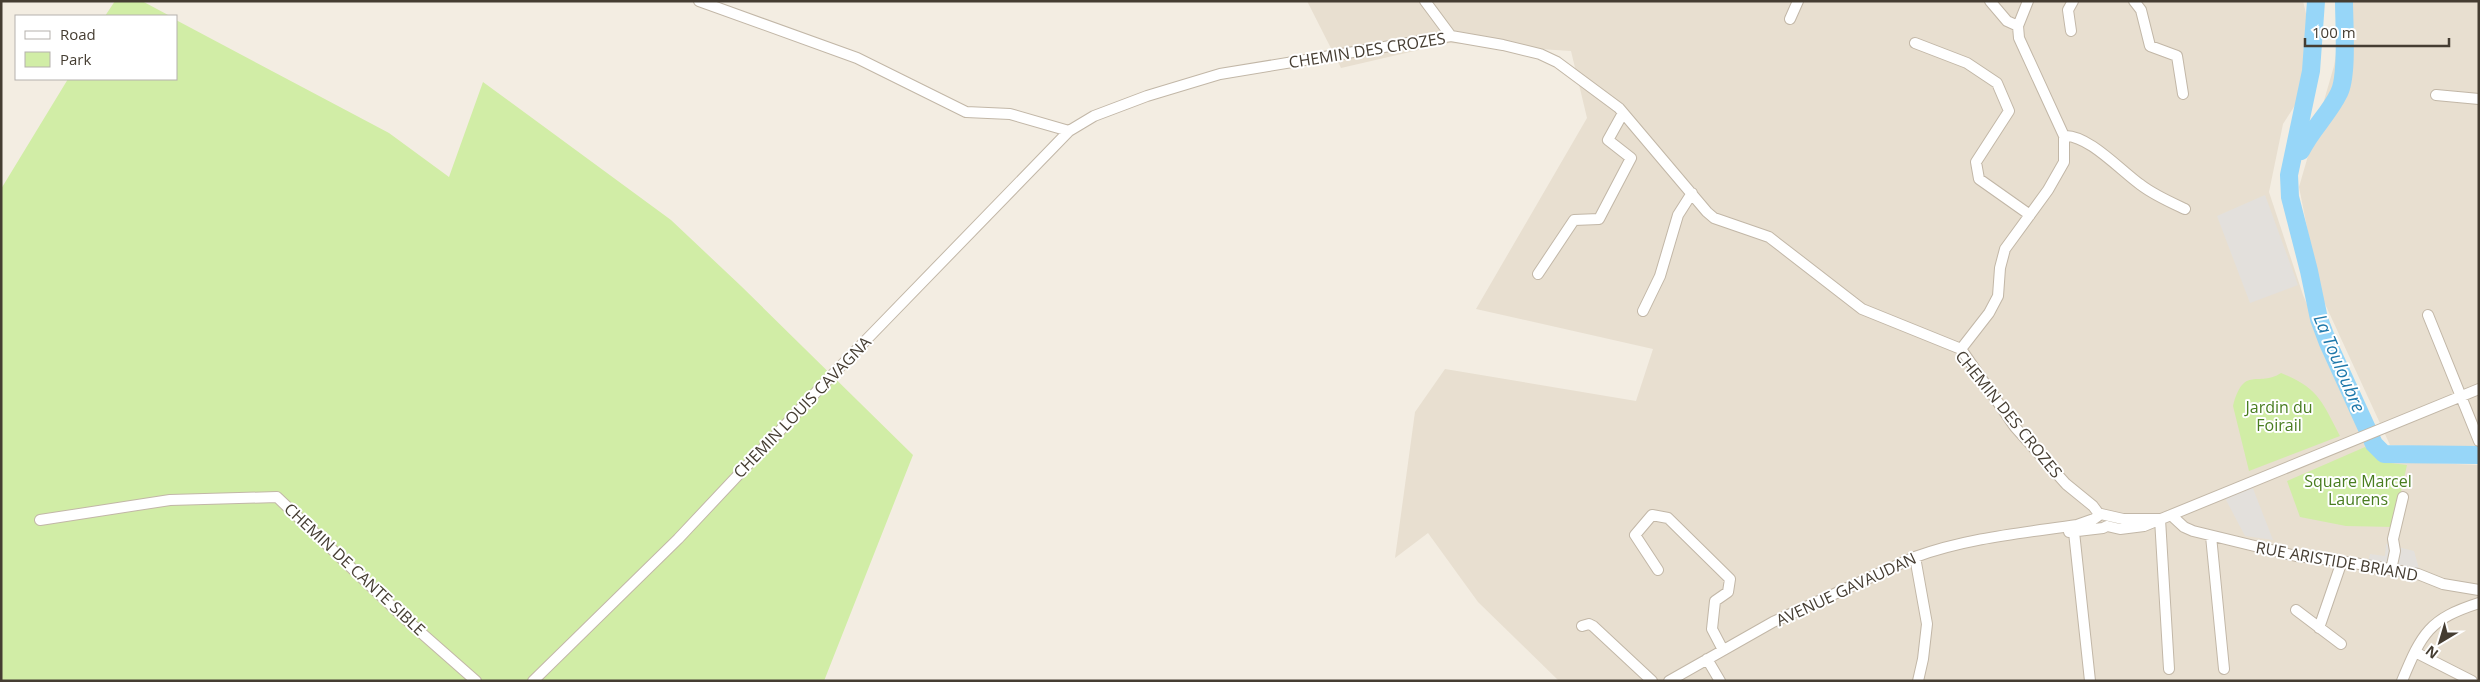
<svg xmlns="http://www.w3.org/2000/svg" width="2480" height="682" font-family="'Open Sans',sans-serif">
<rect width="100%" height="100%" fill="#f3ede2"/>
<path fill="#e8dfd0" d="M1307,1H2303L2319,68L2283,124L2269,192L2303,295L2369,450L2384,461L2479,465V681H1559L1478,602L1428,533L1395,558L1415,412L1445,369L1636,401L1653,349L1476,309L1587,118L1571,51L1449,43L1341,68Z
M2345,1H2479V448L2390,445L2320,293L2299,187L2334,66Z"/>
<path fill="#d1eda6" d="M115,1H142L170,16H105Z
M176,20L389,133L449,177L483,82L671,220L741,286L913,455L824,681H1V189L68,79H176Z
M2281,373C2319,388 2322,402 2340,436L2249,471L2233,406C2244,364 2258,388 2281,373Z
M2365,447L2382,462L2407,465L2393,527L2346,526L2300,517L2287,481Z"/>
<path fill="#e3e0dc" d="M2265,195L2298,285L2250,303L2217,216Z
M2252,486L2273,540L2245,536L2225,498Z
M2386,544L2414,551L2420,572L2368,563L2370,554L2385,556Z"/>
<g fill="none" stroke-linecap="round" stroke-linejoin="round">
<path stroke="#97d6f8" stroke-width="18" d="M2316,1L2311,71L2289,175L2290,197L2309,271L2319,319L2328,343L2374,444L2384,454L2479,455
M2301,151C2311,130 2329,114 2339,93C2348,76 2344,23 2344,1"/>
<g stroke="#c2b7a7" stroke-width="12">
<path id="minor" d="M699,1L857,58L966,112L1010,114L1069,131
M1425,1L1451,36
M1990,1L2007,21L2018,26
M2134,1L2141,10L2150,46L2177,56L2183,94
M1790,19L1798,1
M2071,31L2068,10L2073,1
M1915,43L1967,63L1997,83L2009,111L1976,162L1979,179L2030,215
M2436,95L2479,99
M2064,136C2088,134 2122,172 2141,185C2154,195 2170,202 2185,209
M1538,274L1574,220L1599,219L1631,158L1608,140L1623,113
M1643,311L1660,276L1678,215L1692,193
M2428,315L2479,441
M1961,349L1989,313L1998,296L2000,268L2005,249L2048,190L2064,162V136L2019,38L2018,26L2028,1
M2171,515L2184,527L2193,531L2296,556L2348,562L2418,574L2443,584L2479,590
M2160,519L2169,669
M40,520L170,500L277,497L401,615L476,681
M2107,526L2120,529L2144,526L2479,389
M2069,532L2103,528L2107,526
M2074,532L2090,681
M2211,536L2224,669
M1915,557L1927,624L1923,659L1918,681
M1658,570L1635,535L1652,515L1668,518L1730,579L1728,592L1715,601L1712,629L1723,650
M2391,570L2395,551L2393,539L2403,497
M2296,610L2341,644
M1582,626L1589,624L1593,626L1652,681
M2319,628L2342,561
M2415,652L2472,681
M1707,659L1720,681
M533,681L678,539L836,371L1069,131L1094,116L1147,96L1220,74L1451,36L1503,45L1540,54L1557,62L1619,108L1707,212L1714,218L1769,237L1862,309L1961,349L2015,427L2066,484L2093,506L2099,514
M1669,681L1773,622L1915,557C1967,538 2022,533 2077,525L2094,519L2101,514L2123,519H2160
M2402,681C2422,633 2429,619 2479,603"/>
</g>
<use href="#minor" stroke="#fff" stroke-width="10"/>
</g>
<g text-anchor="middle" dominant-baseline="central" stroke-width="4" stroke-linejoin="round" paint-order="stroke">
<g font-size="16" fill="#453d32" stroke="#fff">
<text transform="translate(1367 50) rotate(-9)">CHEMIN DES CROZES</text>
<text transform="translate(802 407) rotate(-46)">CHEMIN LOUIS CAVAGNA</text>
<text transform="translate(2009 414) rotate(51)">CHEMIN DES CROZES</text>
<text transform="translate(2337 561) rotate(10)">RUE ARISTIDE BRIAND</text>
<text transform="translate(355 569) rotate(43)">CHEMIN DE CANTE SIBLE</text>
<text transform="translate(1846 589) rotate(-25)">AVENUE GAVAUDAN</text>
</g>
<g font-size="16" fill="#497d20" stroke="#fff">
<text x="2279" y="407">Jardin du<tspan x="2279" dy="18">Foirail</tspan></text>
<text x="2358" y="481">Square Marcel<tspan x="2358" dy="18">Laurens</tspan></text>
</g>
<g font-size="18" font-style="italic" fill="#1e78ab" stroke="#fff">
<text transform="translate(2340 363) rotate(67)">La Touloubre</text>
</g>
</g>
<rect width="2480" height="682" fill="none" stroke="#453d32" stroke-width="5"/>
<rect x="15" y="15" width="162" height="65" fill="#ffffff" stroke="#b5b1ad"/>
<rect x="25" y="31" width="25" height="8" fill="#ffffff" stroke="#b5b1ad"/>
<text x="60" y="40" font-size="15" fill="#453d32">Road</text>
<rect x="25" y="52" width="25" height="15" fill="#d1eda6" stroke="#b5b1ad"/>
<text x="60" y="65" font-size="15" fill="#453d32">Park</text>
<g transform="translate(2440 642) rotate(218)" stroke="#ffffff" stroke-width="4" paint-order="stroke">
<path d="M0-4L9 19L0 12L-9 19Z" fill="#453d32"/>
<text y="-8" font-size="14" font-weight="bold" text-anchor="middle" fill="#453d32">N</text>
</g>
<path d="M2305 38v8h144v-8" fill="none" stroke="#453d32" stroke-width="2.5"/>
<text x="2312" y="38" font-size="15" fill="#453d32" stroke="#ffffff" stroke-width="4" paint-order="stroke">100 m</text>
</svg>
